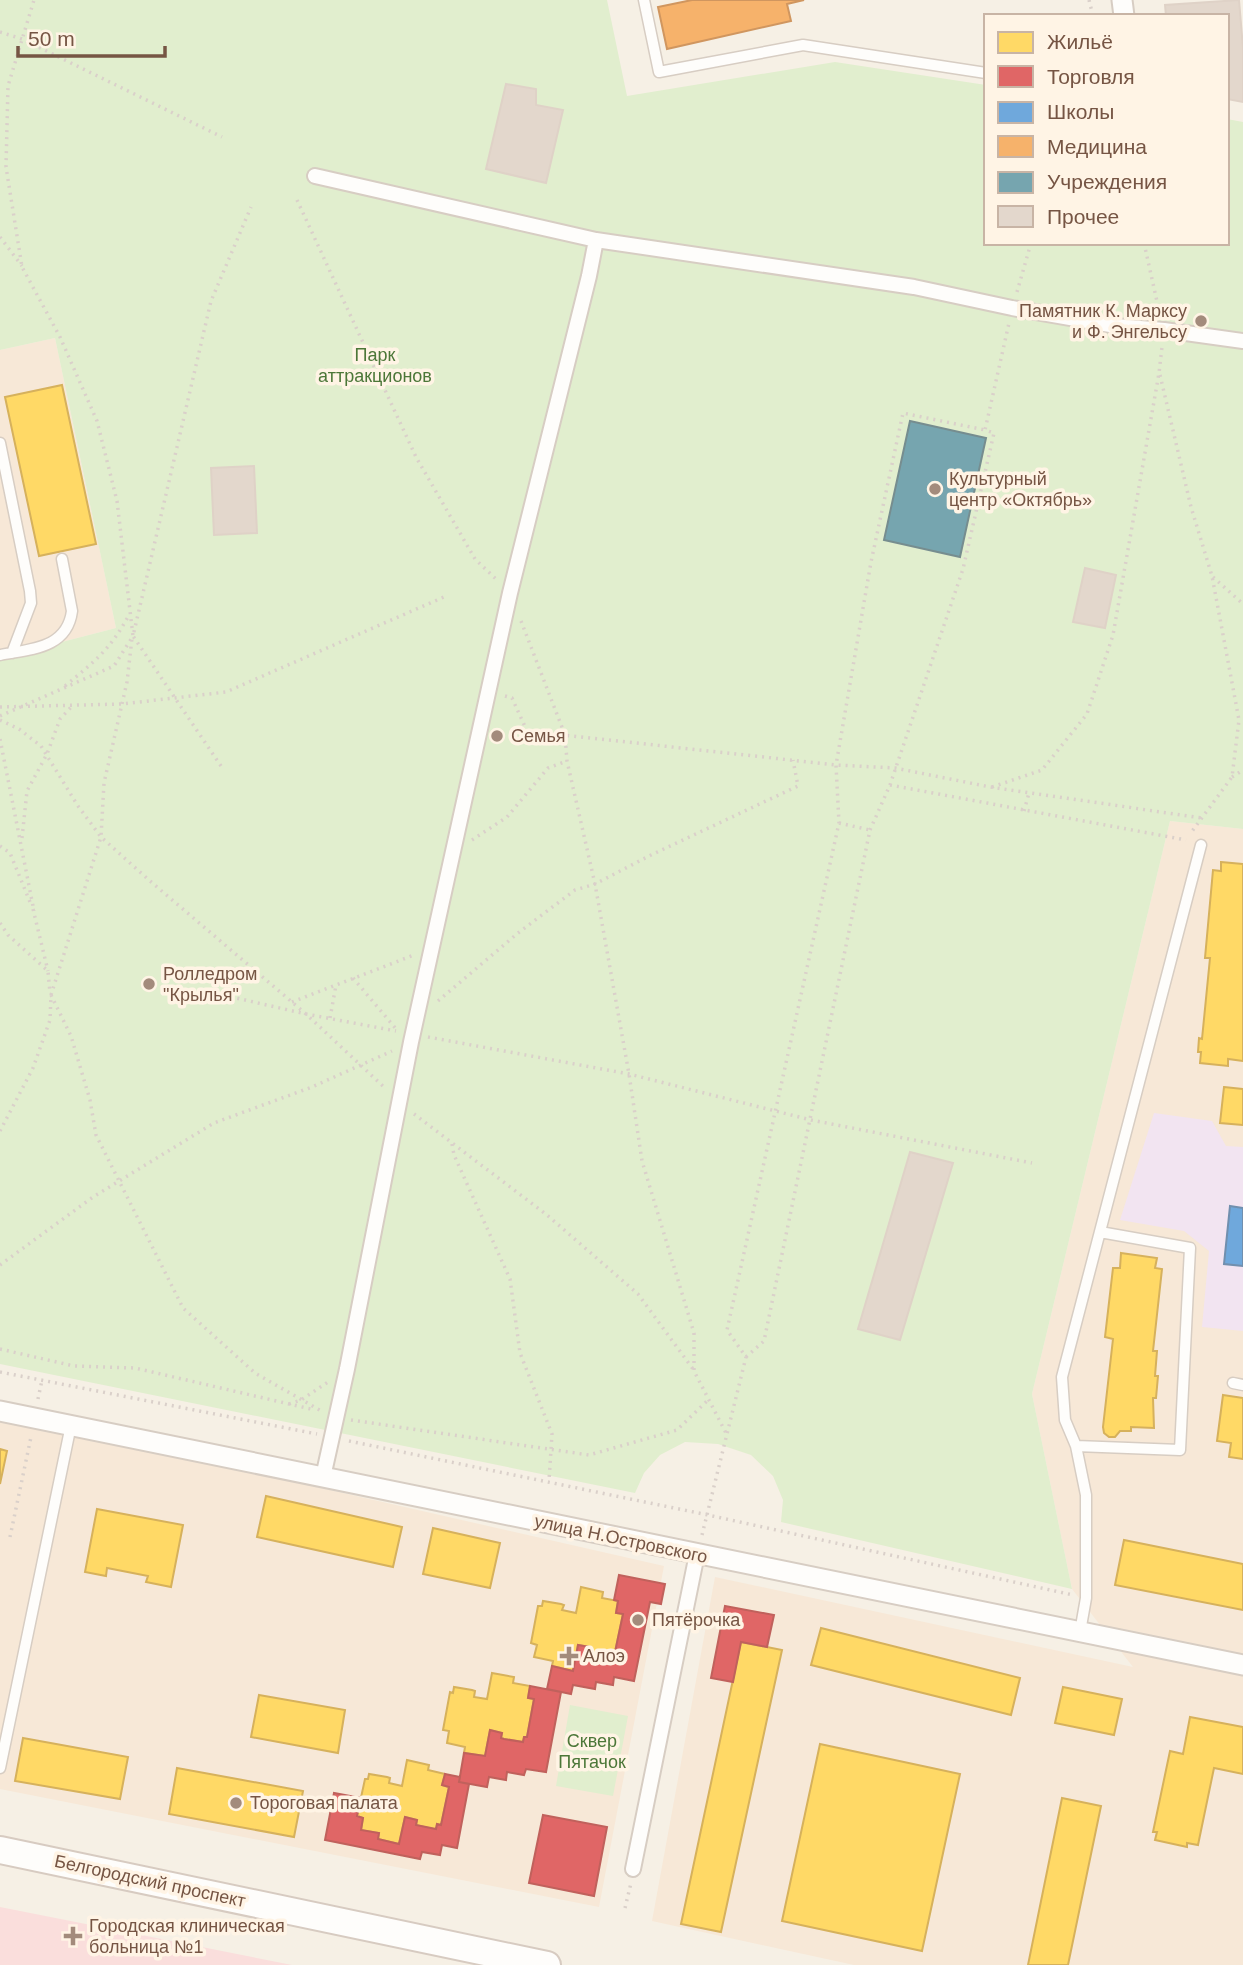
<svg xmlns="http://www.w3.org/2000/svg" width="1243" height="1965" font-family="Helvetica,sans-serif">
<rect width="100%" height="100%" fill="#f6f0e5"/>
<path fill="#f7e8d7" d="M55,338L116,628L0,658V350Z
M1170,821L1243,829V1965H854L652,1921L715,1577L1133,1667L1072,1589L1032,1394Z
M0,1415L664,1566L599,1907L0,1789Z"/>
<path fill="#f2e4f1" d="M1154,1113L1212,1121L1226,1146L1243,1147V1331L1202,1327L1209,1251L1184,1231L1120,1220Z"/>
<path fill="#fadedc" d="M0,1907L292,1965H0Z"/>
<path fill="#e1eece" d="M0,0H607L627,96L835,62L986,85V243H1227V119L1243,122V829L1170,821L1032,1394L1072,1589L781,1522L783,1500L773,1476L751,1455L718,1444L685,1442L660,1455L644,1473L635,1493L0,1364V658L116,628L55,338L0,350Z
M570,1705L628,1716L613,1796L556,1786Z"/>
<path fill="#ffd966" stroke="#d6b15c" stroke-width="2" d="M62,385L96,544L39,556L5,397Z
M1221,862L1243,864V1061L1228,1059V1066L1200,1063L1201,1052H1198L1199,1038L1202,1039L1210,958H1205L1213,870L1221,871Z
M1224,1087L1243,1089V1125L1220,1123Z
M1121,1253L1157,1258L1155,1268L1162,1269L1153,1351H1157L1155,1376H1158L1156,1398H1153L1154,1428L1131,1427V1431H1120L1115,1437H1109L1104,1433L1103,1427L1113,1339L1105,1337L1113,1268H1120Z
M1223,1395L1243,1398V1459L1229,1457L1231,1443L1217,1441Z
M0,1449L7,1451L0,1484Z
M266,1496L402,1527L393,1567L257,1537Z
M97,1509L183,1525L171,1587L146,1582L148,1576L107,1568L106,1576L85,1572Z
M433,1528L500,1543L490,1588L423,1574Z
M1124,1540L1243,1564V1610L1115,1585Z
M581,1587L603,1592L602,1598L618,1601L616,1613L623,1614L615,1652L611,1651L610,1657L592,1653H589L590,1647L578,1645L573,1671L552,1666L553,1661L534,1657L537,1645L531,1643L538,1606H542L543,1601L561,1604L564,1605L562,1610L576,1613Z
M821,1628L1020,1678L1011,1715L811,1665Z
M741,1642L782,1650L721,1932L681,1924Z
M492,1673L514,1677L513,1683L530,1686L528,1698L534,1699L527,1737H524L523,1742L504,1739L501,1738L502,1733L490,1730L485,1756L464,1753L465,1747L447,1743L449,1731L443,1730L450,1692L453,1693L454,1687L472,1690L475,1691L474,1697L487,1699Z
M1063,1687L1122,1699L1114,1735L1055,1723Z
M259,1695L345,1710L338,1753L251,1737Z
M1190,1717L1243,1727V1774L1214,1768L1198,1845L1187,1843V1847L1155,1840L1157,1832H1153L1170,1751L1183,1754Z
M23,1738L128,1757L120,1799L15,1781Z
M820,1744L960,1774L922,1951L782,1921Z
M407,1760L429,1765L428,1770L445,1774L442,1785L449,1787L441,1825L437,1824L436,1829H433L416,1825L417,1820L405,1817L399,1844L378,1839L379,1833L361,1830L363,1818L357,1816L365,1779H368L369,1774L387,1777L390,1778L389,1783L402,1786Z
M177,1768L303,1791L294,1837L169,1814Z
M1062,1798L1101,1806L1068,1965H1028Z"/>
<path fill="#e06666" stroke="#c0615c" stroke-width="2" d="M619,1575L665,1584L661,1604L650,1602L634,1681L614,1677L613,1685L596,1682L595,1689L573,1685L571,1694L547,1689L552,1666L573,1671L578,1645L590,1647L589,1653L610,1657L611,1651L615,1652L623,1614L616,1613L618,1601L614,1600Z
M725,1606L774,1615L767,1647L741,1642L733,1682L711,1678Z
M530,1686L561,1692L546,1772L526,1769L524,1775L507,1772L506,1780L489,1777L487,1787L459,1782L464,1753L485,1756L490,1730L502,1733L501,1738L504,1739L523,1742L524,1737H527L534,1699L528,1698Z
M445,1774L460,1777L459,1782L469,1784L457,1848L442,1845L440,1855L422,1852L420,1859L325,1840L334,1793L361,1798L357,1816L363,1818L361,1830L379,1833L378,1839L399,1844L405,1817L417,1820L416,1825L436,1829L437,1824L441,1825L449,1787L442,1785Z
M543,1815L607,1827L594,1896L529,1883Z"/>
<path fill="#6fa8dc" stroke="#718fae" stroke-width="2" d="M1230,1206L1243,1208V1266L1224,1264Z"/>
<path fill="#f6b26b" stroke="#d0965f" stroke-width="2" d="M692,0H804L787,4L791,21L667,49L658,7Z"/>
<path fill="#76a5af" stroke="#768d8f" stroke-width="2" d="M910,421L986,438L960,557L884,540Z"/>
<path fill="#e3d7cc" stroke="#dfd2c7" stroke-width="2" d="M1239,0L1243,48V102L1227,99V16H1166L1165,5Z
M506,84L536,89V105L563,110L546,183L486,169Z
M254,466L257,533L214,535L211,468Z
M1085,568L1116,575L1105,628L1073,622Z
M910,1152L953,1163L900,1340L858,1329Z"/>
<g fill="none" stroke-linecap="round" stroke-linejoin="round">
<g stroke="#d7cdc3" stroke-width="13">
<path id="service" d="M644,0L659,72L803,45L986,73
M0,443L30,591L31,603L12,653
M0,655C30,649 67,649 72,611L62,559
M1233,1383L1243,1385
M1076,1446L1180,1450L1190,1248L1100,1232
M1080,1632L1086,1598V1495L1076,1446L1065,1420L1062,1377L1201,845
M0,1768L71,1425"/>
</g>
<g stroke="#d7cdc3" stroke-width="18">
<path id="pedestrian" d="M315,176L596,240
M323,1477L347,1369L411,1042L510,593L589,276L596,240L914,287L1012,308L1116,326L1164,330L1243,341
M633,1869L697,1554"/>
</g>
<g stroke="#d7cdc3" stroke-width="23">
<path id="minor" d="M1122,0L1124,16
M0,1411L1243,1665"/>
</g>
<g stroke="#d7cbc1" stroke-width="30">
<path id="secondary" d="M0,1850L547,1965"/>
</g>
<path stroke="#dad0ca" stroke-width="3.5" stroke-dasharray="2 5" stroke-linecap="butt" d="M1089,0L1093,16
M0,32L22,39L222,137
M297,200L416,457L475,559L496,579
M0,237L22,266
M1144,243L1160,315
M1017,292L1031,243
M1160,375L1191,507L1212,576L1239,720L1232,777L1190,834
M1213,577L1243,604
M521,621L565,735L567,761L595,884L629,1074L642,1161L694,1333V1371L727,1435
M65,686C95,661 110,650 129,615
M505,696L512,698L527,731L836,765L895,768L990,787L1202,818
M0,707L122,704L226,692L444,597
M0,716L114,666L133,636L117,501L97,421L60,337L22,267L6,167L8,86L34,0
M0,720L19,729L41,746L78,806L101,837L150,881L306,1014L385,1088
M0,739L34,911
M221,766L133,636L211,301L251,207
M1232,777L1243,770
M890,785L1186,840
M992,787L1042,770L1087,714L1113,635L1159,373L1162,347
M1024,811L1029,793
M839,823L870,830
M22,838L27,791L47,754L60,719L73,705
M472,840L507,817L548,768L567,761
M0,846L10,853L30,902
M33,909L48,971
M0,923L8,935L48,971L50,993
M353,978L397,1030
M210,992L306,1014L396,1031
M51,995L101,837L104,783L127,682L132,638
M438,1001L518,933L575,890L595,884L651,855L798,786L793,760
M292,1002L414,955
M330,1018L336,985
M428,1037L629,1074L811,1120L1032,1163
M414,1114L547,1215L638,1294L693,1369
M0,1131L33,1068L50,1020L51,995L71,1036L90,1100L96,1135L183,1308L255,1373L323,1412
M452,1144L454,1155L510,1279L520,1353L552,1434L549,1481
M0,1265L93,1197L214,1123L312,1087L392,1051
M0,1349L74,1366L135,1368L315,1410
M746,1357L764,1341L870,830L890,785L963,569L994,433L985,430L1009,323
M0,1372L317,1434
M38,1399L42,1380
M289,1404L301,1400L328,1382
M351,1420L589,1455L677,1430L708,1400
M349,1441L708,1515L1073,1595
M702,1535L746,1357L727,1330L839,823L836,765L871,562L903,413L985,430
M10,1537L31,1437
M625,1908L631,1883"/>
<use href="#service" stroke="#fefdfb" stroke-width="10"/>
<use href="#pedestrian" stroke="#fefdfb" stroke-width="14"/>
<use href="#minor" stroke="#fefdfb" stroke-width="19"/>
<use href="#secondary" stroke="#fefdfb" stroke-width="26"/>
</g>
<g fill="#a38b7c" stroke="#fff4e5" stroke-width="2.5">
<circle cx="1201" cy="321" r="7"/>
<circle cx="935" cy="489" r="7"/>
<circle cx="497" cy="736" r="7"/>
<circle cx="149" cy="984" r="7"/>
<circle cx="638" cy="1620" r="7"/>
<path d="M565.5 1645.5h7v7h7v7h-7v7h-7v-7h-7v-7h7z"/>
<circle cx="236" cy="1803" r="7"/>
<path d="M69.5 1925.5h7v7h7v7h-7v7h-7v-7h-7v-7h7z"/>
</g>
<g text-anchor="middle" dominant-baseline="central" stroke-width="7" stroke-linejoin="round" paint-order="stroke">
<g font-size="18" fill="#765544" stroke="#fff4e5" text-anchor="start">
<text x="1187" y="311" text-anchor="end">Памятник К. Марксу<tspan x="1187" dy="21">и Ф. Энгельсу</tspan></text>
<text x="949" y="479">Культурный<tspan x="949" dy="21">центр «Октябрь»</tspan></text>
<text x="511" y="736">Семья</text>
<text x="163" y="974">Ролледром<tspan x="163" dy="21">"Крылья"</tspan></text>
<text x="652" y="1620">Пятёрочка</text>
<text x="583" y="1656">Алоэ</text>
<text x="250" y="1803">Тороговая палата</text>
<text x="89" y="1926">Городская клиническая<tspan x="89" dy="21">больница №1</tspan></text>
</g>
<g font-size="18" fill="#4c7738" stroke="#fff4e5">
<text x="375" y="355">Парк<tspan x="375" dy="21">аттракционов</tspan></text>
<text x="592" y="1741">Сквер<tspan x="592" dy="21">Пятачок</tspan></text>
</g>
<g font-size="18" fill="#765544" stroke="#fff4e5">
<text transform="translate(621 1539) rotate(12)">улица Н.Островского</text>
<text transform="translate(150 1881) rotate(12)">Белгородский проспект</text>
</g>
</g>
<rect x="984" y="14" width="245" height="231" fill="#fff4e5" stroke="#c8b4a5" stroke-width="2"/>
<rect x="998" y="32" width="35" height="21" fill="#ffd966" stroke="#c8b4a5" stroke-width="2"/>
<text x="1047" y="49" font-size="21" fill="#765544">Жильё</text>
<rect x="998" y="66" width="35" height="21" fill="#e06666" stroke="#c8b4a5" stroke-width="2"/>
<text x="1047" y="84" font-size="21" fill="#765544">Торговля</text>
<rect x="998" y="102" width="35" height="21" fill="#6fa8dc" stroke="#c8b4a5" stroke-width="2"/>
<text x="1047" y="119" font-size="21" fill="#765544">Школы</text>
<rect x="998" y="136" width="35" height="21" fill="#f6b26b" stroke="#c8b4a5" stroke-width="2"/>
<text x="1047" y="154" font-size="21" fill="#765544">Медицина</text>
<rect x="998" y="172" width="35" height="21" fill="#76a5af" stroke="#c8b4a5" stroke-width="2"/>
<text x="1047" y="189" font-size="21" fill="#765544">Учреждения</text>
<rect x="998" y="206" width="35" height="21" fill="#e3d7cc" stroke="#c8b4a5" stroke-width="2"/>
<text x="1047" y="224" font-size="21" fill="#765544">Прочее</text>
<path d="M18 46v10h147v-10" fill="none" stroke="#765544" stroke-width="3.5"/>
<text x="28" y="46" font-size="21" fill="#765544" stroke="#fff4e5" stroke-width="5" paint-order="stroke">50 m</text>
</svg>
